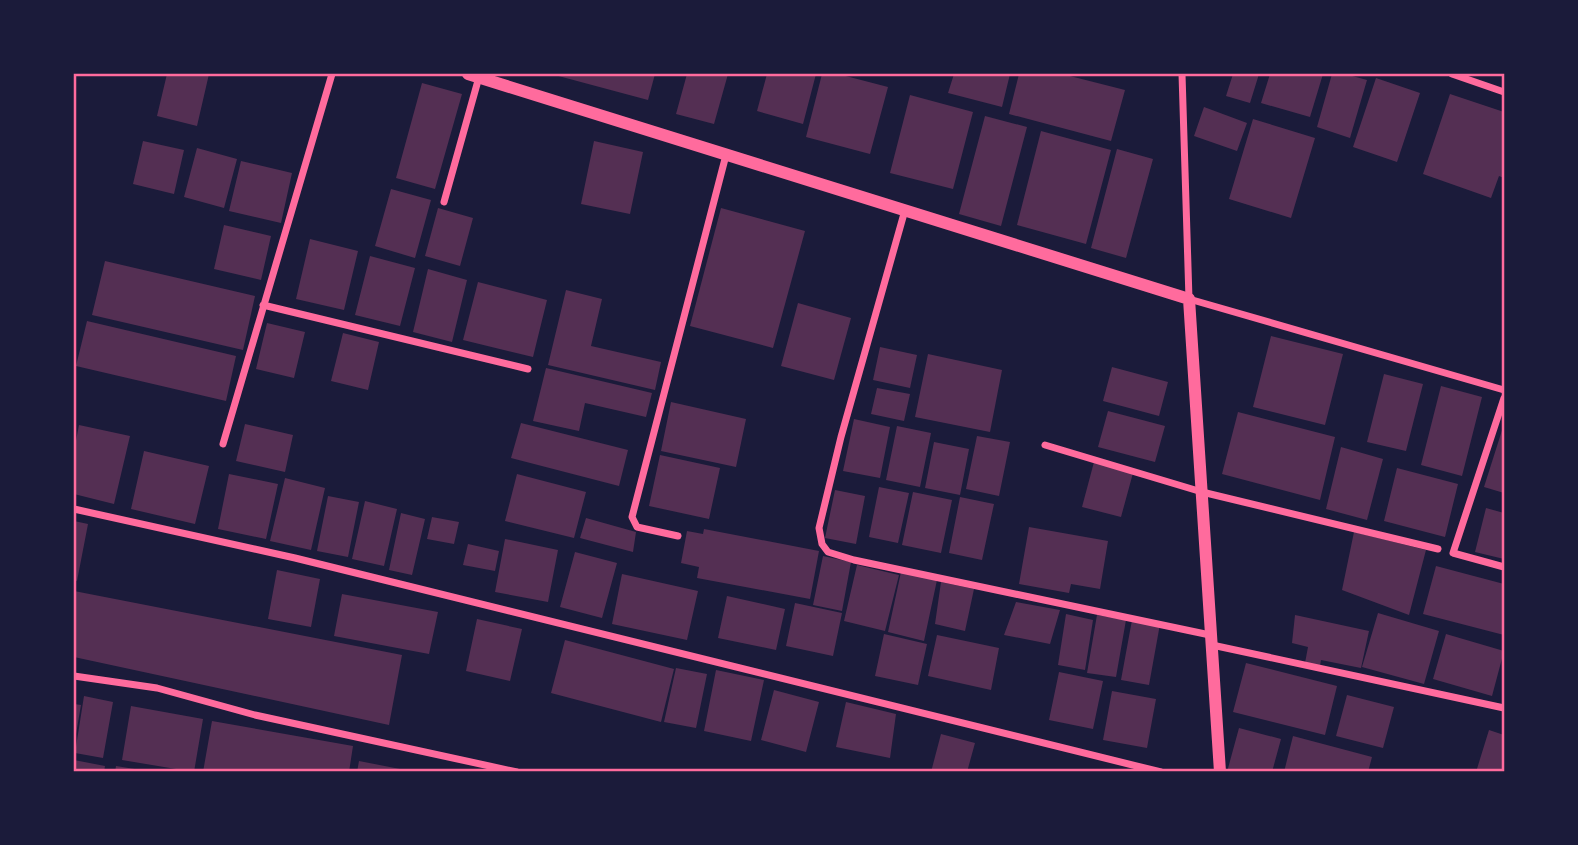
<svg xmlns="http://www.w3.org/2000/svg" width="1578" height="845" font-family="'PT Sans Narrow',sans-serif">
<rect width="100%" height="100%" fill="#1b1b3a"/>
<path fill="#542f53" d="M167,74H209L197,126L157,116Z
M551,74H655L648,100Z
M687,74H728L714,124L676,114Z
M767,74H816L803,124L757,111Z
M822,74H838L888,87L870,154L806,137Z
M954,74H1010L1002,107L948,93Z
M1019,74H1062L1125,90L1111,141L1009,114Z
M1233,74H1259L1250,103L1226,96Z
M1270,74H1323L1310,117L1261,103Z
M1332,74H1345L1367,80L1350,138L1317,127Z
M1376,78L1420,93L1397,162L1353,147Z
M422,83L462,94L435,189L396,178Z
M1450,94L1504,112V178L1499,176L1491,198L1423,174Z
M910,95L973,112L953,189L890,173Z
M1204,107L1247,123L1237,151L1194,136Z
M985,116L1027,127L1001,226L959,214Z
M1253,119L1315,138L1291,218L1229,199Z
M1041,131L1111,150L1086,244L1017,225Z
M143,141L184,150L174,194L133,184Z
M594,141L643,152L630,214L581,204Z
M197,148L237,159L224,208L184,197Z
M1117,149L1153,159L1126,258L1091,248Z
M241,161L292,173L281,223L229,211Z
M391,189L431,200L415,258L375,246Z
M438,208L473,218L460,266L425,256Z
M721,208L805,231L773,348L690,326Z
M224,225L271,236L261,280L214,269Z
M310,239L358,251L344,310L296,299Z
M370,256L415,268L400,326L355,315Z
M105,261L255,296L243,350L92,315Z
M428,269L467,280L452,342L413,332Z
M478,282L547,300L533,357L463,340Z
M566,290L602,299L591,346L661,362L655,390L548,365Z
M798,303L851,318L834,380L781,366Z
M87,321L236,356L226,401L76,366Z
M267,323L305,332L294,378L256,369Z
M343,333L379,342L368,390L331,381Z
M1271,336L1343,354L1325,425L1253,407Z
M880,347L917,355L910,388L873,380Z
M928,354L1002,370L990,432L915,417Z
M1112,367L1168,382L1159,416L1103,401Z
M546,368L652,393L646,417L585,403L579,431L533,421Z
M1384,374L1423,384L1406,451L1367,442Z
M1441,386L1482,397L1462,476L1421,465Z
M877,388L910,394L904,421L871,414Z
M671,402L746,419L736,467L661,451Z
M1108,411L1165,426L1155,462L1098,447Z
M1238,412L1335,437L1320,500L1222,474Z
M854,419L890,427L880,478L843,471Z
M521,423L628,450L619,486L511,458Z
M245,424L293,435L285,472L236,461Z
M1504,424V493L1484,487Z
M79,425L130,436L114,504L74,494V451Z
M897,426L931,433L920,487L886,480Z
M977,436L1010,442L999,496L966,489Z
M934,442L969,449L960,495L925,488Z
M1341,447L1383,459L1367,520L1326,509Z
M144,451L209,466L195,524L131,509Z
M660,455L720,468L709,519L649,506Z
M1094,462L1133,473L1121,517L1082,507Z
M1397,468L1458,484L1445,537L1384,521Z
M229,474L278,484L266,539L218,529Z
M517,474L586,492L574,538L505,521Z
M285,478L325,488L311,550L270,541Z
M879,487L909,493L898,543L869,537Z
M835,490L865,496L856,544L825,538Z
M913,492L952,500L941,553L902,545Z
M328,496L359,502L348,557L317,551Z
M960,497L994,504L982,560L949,553Z
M365,501L397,509L384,566L352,559Z
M1486,508L1504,513V559L1475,552Z
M401,513L425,519L412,575L389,570Z
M432,517L459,522L454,544L427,539Z
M586,518L636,532L633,552L580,538Z
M74,521L88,524L77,581L74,580Z
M1029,527L1108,541L1100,589L1071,584L1069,593L1019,584Z
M704,529L819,551L810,599L697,578L699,567L681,563L687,531L703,534Z
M1354,532L1426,550L1409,615L1342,590Z
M505,539L558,550L548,602L495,592Z
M468,544L499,551L495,571L463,565Z
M575,552L617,563L602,618L560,607Z
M823,556L851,562L842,611L813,605Z
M857,565L899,575L885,631L844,621Z
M1436,566L1504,584V635L1423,614Z
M277,570L320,579L311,627L268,619Z
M901,572L937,580L924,641L888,632Z
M622,574L698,591L687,640L612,624Z
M941,582L974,589L965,631L935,624Z
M74,591L402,655L389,725L74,657Z
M342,594L438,612L429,654L334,636Z
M727,596L785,609L776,650L718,638Z
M1016,602L1060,610L1050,644L1004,635Z
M795,603L842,613L833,656L786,646Z
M1378,613L1439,631L1424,684L1362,667Z
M1066,614L1093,620L1085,670L1058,665Z
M1097,615L1126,620L1116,677L1087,673Z
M1295,615L1369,631L1361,668L1321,660L1320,666L1305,663L1308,647L1292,643Z
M477,619L522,629L510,681L466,671Z
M1132,620L1160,624L1149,685L1121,680Z
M884,634L927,644L918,685L875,676Z
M1446,634L1504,651L1492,696L1433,679Z
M937,635L999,648L991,690L928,676Z
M565,640L674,669L661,722L551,693Z
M1246,663L1337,686L1325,735L1233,712Z
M676,668L707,674L696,728L664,722Z
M716,670L764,680L751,741L704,731Z
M1059,672L1103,681L1093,729L1049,720Z
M774,690L819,702L806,752L761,740Z
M1112,691L1156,699L1147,748L1103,740Z
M1347,695L1394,707L1383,748L1336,736Z
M84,696L113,702L103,758L75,753Z
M846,702L896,714L890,758L836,747Z
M74,704L81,705L75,740H74Z
M131,706L203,719L194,772L122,760Z
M212,721L353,746L349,772H203Z
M1239,728L1281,739L1272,772H1227Z
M1489,730L1504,735V772H1476Z
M941,734L975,743L967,772H931Z
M1293,736L1372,757L1368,772H1284Z
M74,760L105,766L104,772H74Z
M359,761L400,769V772H357Z
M116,766L141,770V772H115Z"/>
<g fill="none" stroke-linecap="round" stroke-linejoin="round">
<path stroke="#ff6b9d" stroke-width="7" d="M1182,74L1189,299L1504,390
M1452,74L1504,92
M444,202L479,77
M905,210L841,437L819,528L822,544L828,552L854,560L1210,635
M263,305L528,369
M1504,398L1453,553L1504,567
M223,444L332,74
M1045,445L1202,492L1438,549
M74,509L295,558L1161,772
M678,536L637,527L632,517L726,155
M1212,645L1504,708
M74,676L157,688L255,715L517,772"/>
<path stroke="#ff6b9d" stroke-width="12" d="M468,74L1189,299L1220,772"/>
</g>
<rect width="1578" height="845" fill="none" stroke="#1b1b3a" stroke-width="150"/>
<rect x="75" y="75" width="1428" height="695" fill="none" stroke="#ff6b9d" stroke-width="2.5"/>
</svg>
